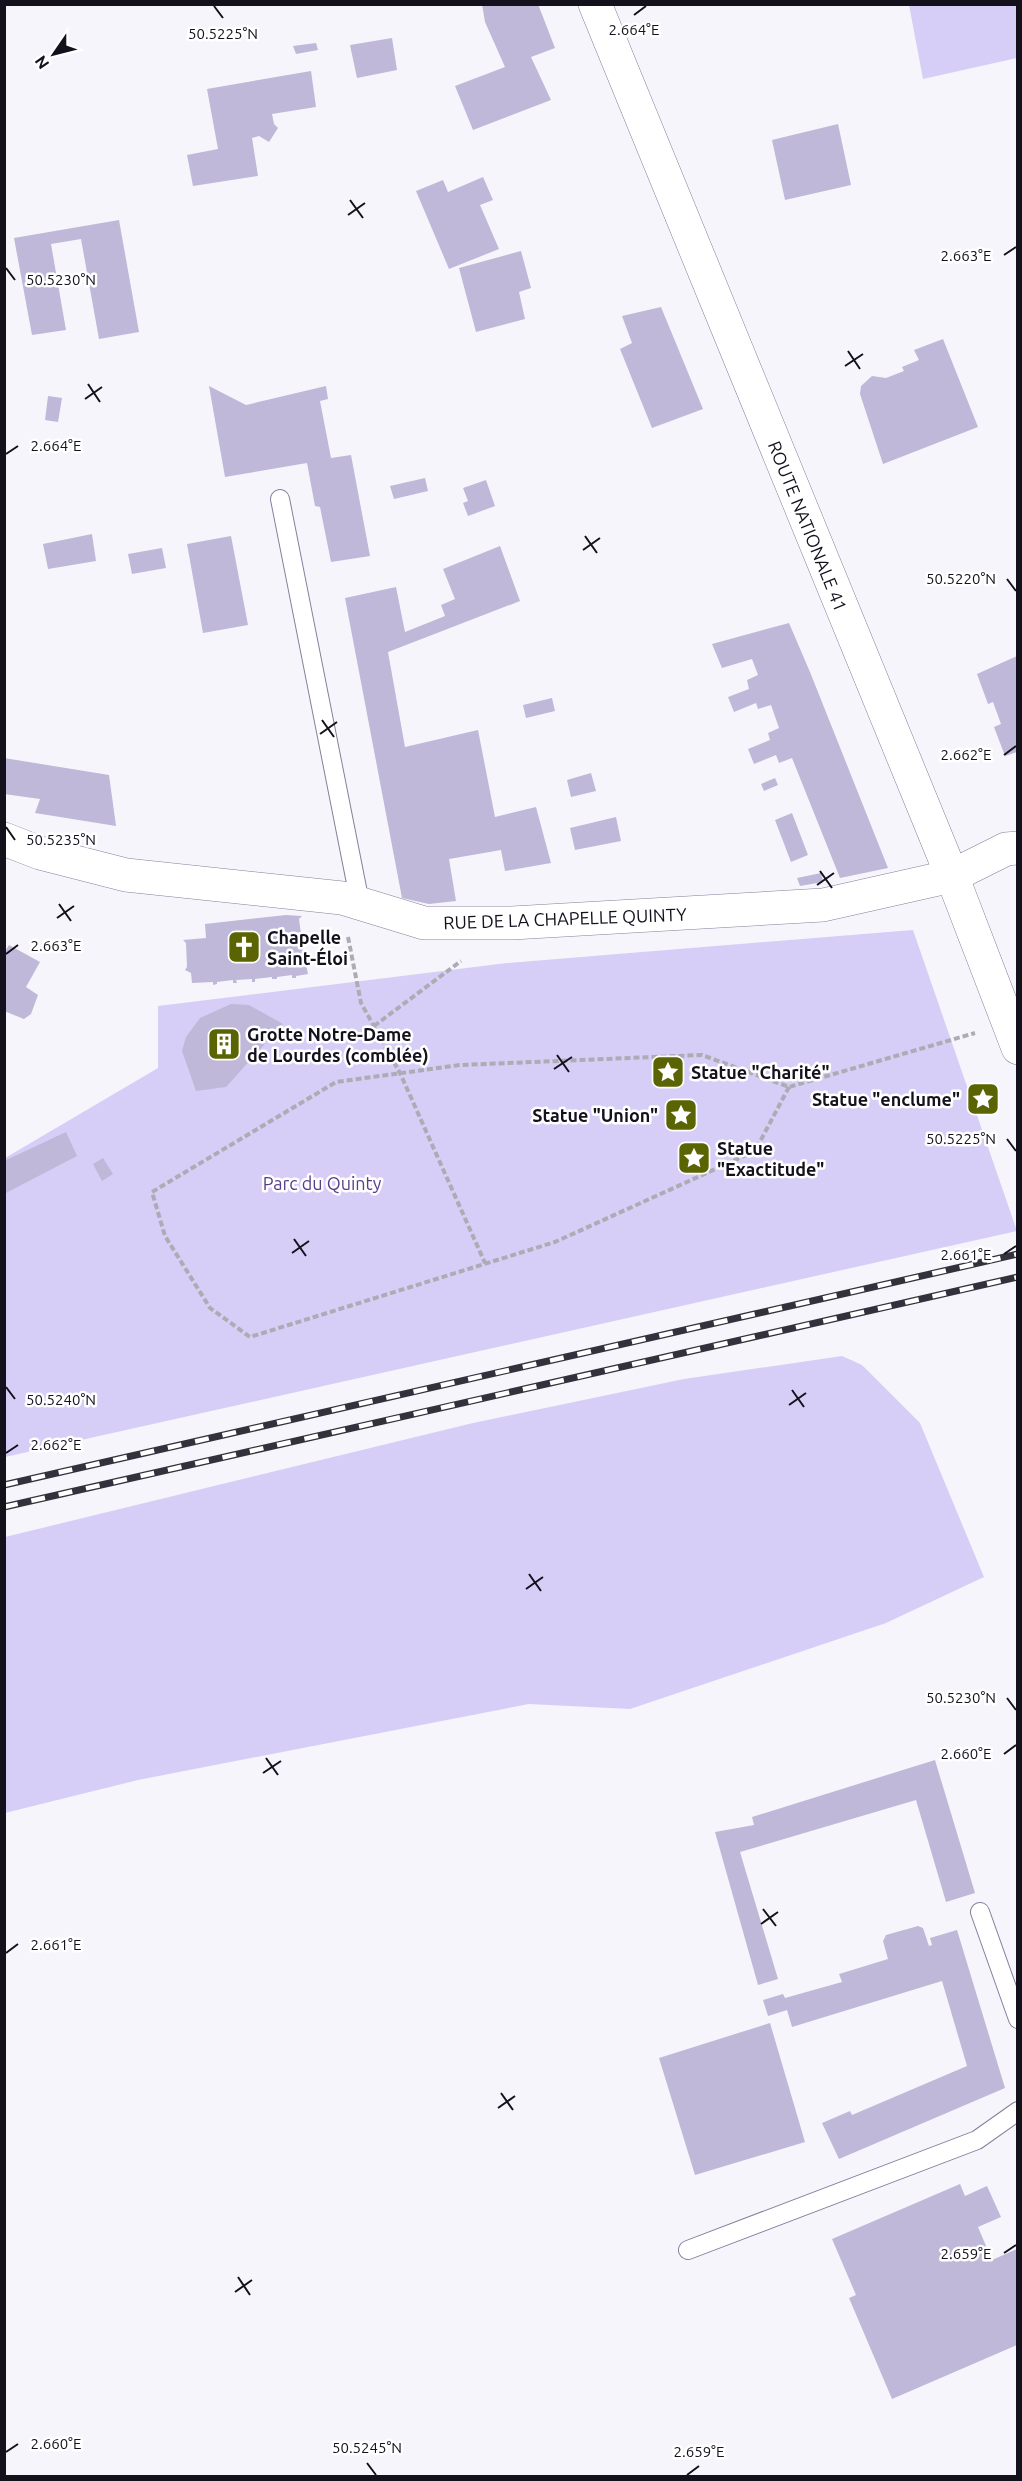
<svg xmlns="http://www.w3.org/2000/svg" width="1022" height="2481" font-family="Ubuntu,sans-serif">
<rect width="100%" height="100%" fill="#f6f5fc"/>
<path fill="#d7cef7" d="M909,5H1017V58L923,79Z
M913,930L1017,1231L5,1457V1158L158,1068V1006L507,963Z
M842,1356L862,1365L920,1423L984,1577L886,1623L630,1709L529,1704L138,1780L5,1813V1537L473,1423L684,1379Z"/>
<path fill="#bfb8d8" d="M482,4H538L555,48L531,57L551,100L473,130L455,86L505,67L485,22Z
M392,38L397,70L357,78L350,45Z
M316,43L318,50L296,54L293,46Z
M311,71L316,107L272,114L274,124L278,128L269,142L259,136L252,138L258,176L193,186L187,155L218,149L207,89Z
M838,124L851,185L785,200L772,140Z
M483,177L493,200L480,205L499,249L449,269L416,191L443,180L448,192Z
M119,220L139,332L99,339L81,239L51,244L66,330L32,335L14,238Z
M521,251L531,288L519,292L525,319L476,332L459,268Z
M661,307L703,409L652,428L620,349L632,343L622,316Z
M943,339L978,427L883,464L860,394L861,386L872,376L886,378L904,371L902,367L919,360L914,350Z
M209,386L246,405L326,386L328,399L320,401L331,458L351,455L370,556L331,562L320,507L315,506L307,463L225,477Z
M48,396L62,398L58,422L45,420Z
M425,478L428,491L394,499L390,486Z
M486,480L495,506L468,516L463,503L468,501L463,488Z
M92,534L96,561L48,569L43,544Z
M231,536L248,625L203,633L187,544Z
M500,546L520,601L388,652L405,747L478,730L495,817L536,807L551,863L505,871L501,850L449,859L456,901L429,904L402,898L345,598L396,587L405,632L445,616L441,605L455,599L443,569Z
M162,548L166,568L132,574L128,554Z
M789,623L810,672L888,868L840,878L792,758L779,763L776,755L754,764L748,749L770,740L768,733L779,728L771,705L758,709L756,703L734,712L728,697L749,689L747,680L758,675L752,659L722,668L712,644Z
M1017,656V752L1005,756L994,727L1001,724L993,702L988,704L977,674Z
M552,698L555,711L526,718L523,705Z
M4,758L109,775L116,826L35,813L40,799L4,794Z
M591,773L596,791L571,797L567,780Z
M775,778L778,785L764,791L761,784Z
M792,813L808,855L791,862L775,820Z
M616,817L621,841L575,850L570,828Z
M821,873L823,882L800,886L797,878Z
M286,915L302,916L299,919L301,934L303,933L304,938L301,939L308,974L296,976V978H292V975L277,977V979H272V977L255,979V982H252V979L236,980L237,983H233V980L217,982V984L213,985V982L192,983L191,973L185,970L187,967L186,943L183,940L206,938L205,924Z
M9,945L40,962L26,987L38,995L31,1014L24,1019L4,1011V953Z
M231,1004L249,1005L283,1024L226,1087L196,1091L182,1051L186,1037L200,1018Z
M66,1132L77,1156L4,1194V1161Z
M103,1158L113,1174L102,1181L93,1164Z
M935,1760L975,1893L946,1902L916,1800L740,1852L778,1979L758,1985L715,1832L754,1825L752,1817Z
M918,1926L923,1928L929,1946L932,1945L930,1938L957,1930L1005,2088L839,2159L822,2123L850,2111L852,2115L967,2066L942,1981L792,2027L787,2010L768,2016L763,2000L783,1994L785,1998L842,1982L839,1974L888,1959L883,1941L886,1935Z
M770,2023L805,2142L695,2175L659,2058Z
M960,2184L965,2196L987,2186L1001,2217L978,2227L992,2260L1017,2249V2345L892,2399L849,2298L856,2295L832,2239Z"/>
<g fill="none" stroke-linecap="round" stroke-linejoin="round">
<g stroke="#867f9c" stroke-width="20">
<path id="lane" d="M280,499L360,903
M980,1912L1018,2019
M688,2250L977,2140L1018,2111"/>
</g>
<g stroke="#867f9c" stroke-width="34">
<path id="street" d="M4,839L40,853L126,875L342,898L424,923H512L823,905L952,876L1006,849L1018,848"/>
</g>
<g stroke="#867f9c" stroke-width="34">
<path id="secondary" d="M595,4L952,876L1018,1048"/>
</g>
<path stroke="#adabb4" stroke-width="4" stroke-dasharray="6 3" stroke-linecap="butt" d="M348,937L361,1003L400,1073L485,1263
M374,1026L461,961
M789,1087L755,1151L555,1242L250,1337L210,1308L165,1236L152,1192L336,1082L460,1065L702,1055L789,1087L975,1033"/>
<use href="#lane" stroke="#fff" stroke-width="18"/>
<use href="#street" stroke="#fff" stroke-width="33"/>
<use href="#secondary" stroke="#fff" stroke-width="33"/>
<g stroke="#33313b" stroke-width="7">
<path id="rail" d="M4,1485L1018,1254
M4,1507L1018,1277"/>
</g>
<use href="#rail" stroke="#fff" stroke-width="4.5" stroke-dasharray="14" stroke-linecap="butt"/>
</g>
<path fill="none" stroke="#13111c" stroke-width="2" d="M214,6L223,18M634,15L646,6M350,200L363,218M348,215L365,203M1004,255L1016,247M6,268L15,280M848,351L860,369M845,366L863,354M88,384L100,402M85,399L102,387M6,454L18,446M585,536L597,553M583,550L600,538M1007,579L1016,591M322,720L334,737M320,734L337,722M1004,755L1016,746M6,827L15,840M820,871L832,888M817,885L834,873M59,904L71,921M57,918L74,906M6,954L18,945M557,1055L569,1072M554,1069L572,1057M1007,1139L1016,1151M294,1239L306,1256M292,1253L309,1241M1004,1254L1016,1246M6,1387L15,1399M792,1390L804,1407M789,1405L806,1393M6,1453L18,1445M529,1574L541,1591M526,1589L543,1577M1007,1698L1016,1710M1004,1754L1016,1745M266,1758L278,1775M263,1773L281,1761M763,1909L776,1926M761,1924L778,1912M6,1953L18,1944M501,2093L513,2110M498,2108L515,2096M1004,2253L1016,2245M238,2277L250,2295M235,2292L252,2280M6,2452L18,2444M367,2463L376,2475M687,2475L699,2466"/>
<defs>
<g id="church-square" transform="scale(1.725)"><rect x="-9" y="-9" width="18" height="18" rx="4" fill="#5b6402" stroke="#fff"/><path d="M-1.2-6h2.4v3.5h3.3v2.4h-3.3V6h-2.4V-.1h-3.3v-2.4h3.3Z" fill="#fff"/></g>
<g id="building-square" transform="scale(1.725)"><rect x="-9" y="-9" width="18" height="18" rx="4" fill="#5b6402" stroke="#fff"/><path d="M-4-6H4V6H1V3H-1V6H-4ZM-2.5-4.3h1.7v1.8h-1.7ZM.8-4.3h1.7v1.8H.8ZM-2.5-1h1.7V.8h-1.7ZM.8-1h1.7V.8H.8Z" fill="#fff"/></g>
<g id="sight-square" transform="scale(1.725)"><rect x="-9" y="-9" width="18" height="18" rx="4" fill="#5b6402" stroke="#fff"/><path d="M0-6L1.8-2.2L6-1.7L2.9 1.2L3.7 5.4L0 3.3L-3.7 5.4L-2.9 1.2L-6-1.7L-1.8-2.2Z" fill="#fff"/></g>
</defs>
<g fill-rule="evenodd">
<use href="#church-square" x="244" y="947"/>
<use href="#building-square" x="224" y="1044"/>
<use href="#sight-square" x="668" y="1072"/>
<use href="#sight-square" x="983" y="1099"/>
<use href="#sight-square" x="681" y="1115"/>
<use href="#sight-square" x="694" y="1158"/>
</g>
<g text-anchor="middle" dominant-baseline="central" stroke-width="5" stroke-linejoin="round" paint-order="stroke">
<g font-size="18" fill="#13111c" stroke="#fff">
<text transform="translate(808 526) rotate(68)">ROUTE NATIONALE 41</text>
<text transform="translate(565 918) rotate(-2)">RUE DE LA CHAPELLE QUINTY</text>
</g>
<g font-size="18" font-weight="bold" fill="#13111c" stroke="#fff" text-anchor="start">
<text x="267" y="937">Chapelle<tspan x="267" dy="21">Saint-Éloi</tspan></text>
<text x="247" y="1034">Grotte Notre-Dame<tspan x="247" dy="21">de Lourdes (comblée)</tspan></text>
<text x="691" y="1072">Statue "Charité"</text>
<text x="960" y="1099" text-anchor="end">Statue "enclume"</text>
<text x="658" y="1115" text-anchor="end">Statue "Union"</text>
<text x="717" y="1148">Statue<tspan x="717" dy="21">"Exactitude"</tspan></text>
</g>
<g font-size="18" fill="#573e8d" stroke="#fff">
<text x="322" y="1183">Parc du Quinty</text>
</g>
</g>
<g font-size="15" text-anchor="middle" fill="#13111c" stroke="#fff" stroke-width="5" stroke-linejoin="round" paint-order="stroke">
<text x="634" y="35">2.664°E</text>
<text x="223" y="39">50.5225°N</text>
<text x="966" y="261">2.663°E</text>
<text x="61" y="285">50.5230°N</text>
<text x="56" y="451">2.664°E</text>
<text x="961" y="584">50.5220°N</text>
<text x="966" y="760">2.662°E</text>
<text x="61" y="845">50.5235°N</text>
<text x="56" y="951">2.663°E</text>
<text x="961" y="1144">50.5225°N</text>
<text x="966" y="1260">2.661°E</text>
<text x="61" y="1405">50.5240°N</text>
<text x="56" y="1450">2.662°E</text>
<text x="961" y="1703">50.5230°N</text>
<text x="966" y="1759">2.660°E</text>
<text x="56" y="1950">2.661°E</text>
<text x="966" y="2259">2.659°E</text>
<text x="56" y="2449">2.660°E</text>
<text x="367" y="2453">50.5245°N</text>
<text x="699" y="2457">2.659°E</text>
</g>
<rect width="1022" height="2481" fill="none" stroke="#13111c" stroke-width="12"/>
<g transform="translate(54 54) rotate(235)" stroke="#ffffff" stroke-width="4.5" paint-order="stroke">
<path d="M0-4.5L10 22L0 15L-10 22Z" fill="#13111c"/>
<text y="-9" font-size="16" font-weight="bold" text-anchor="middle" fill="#13111c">N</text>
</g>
</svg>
